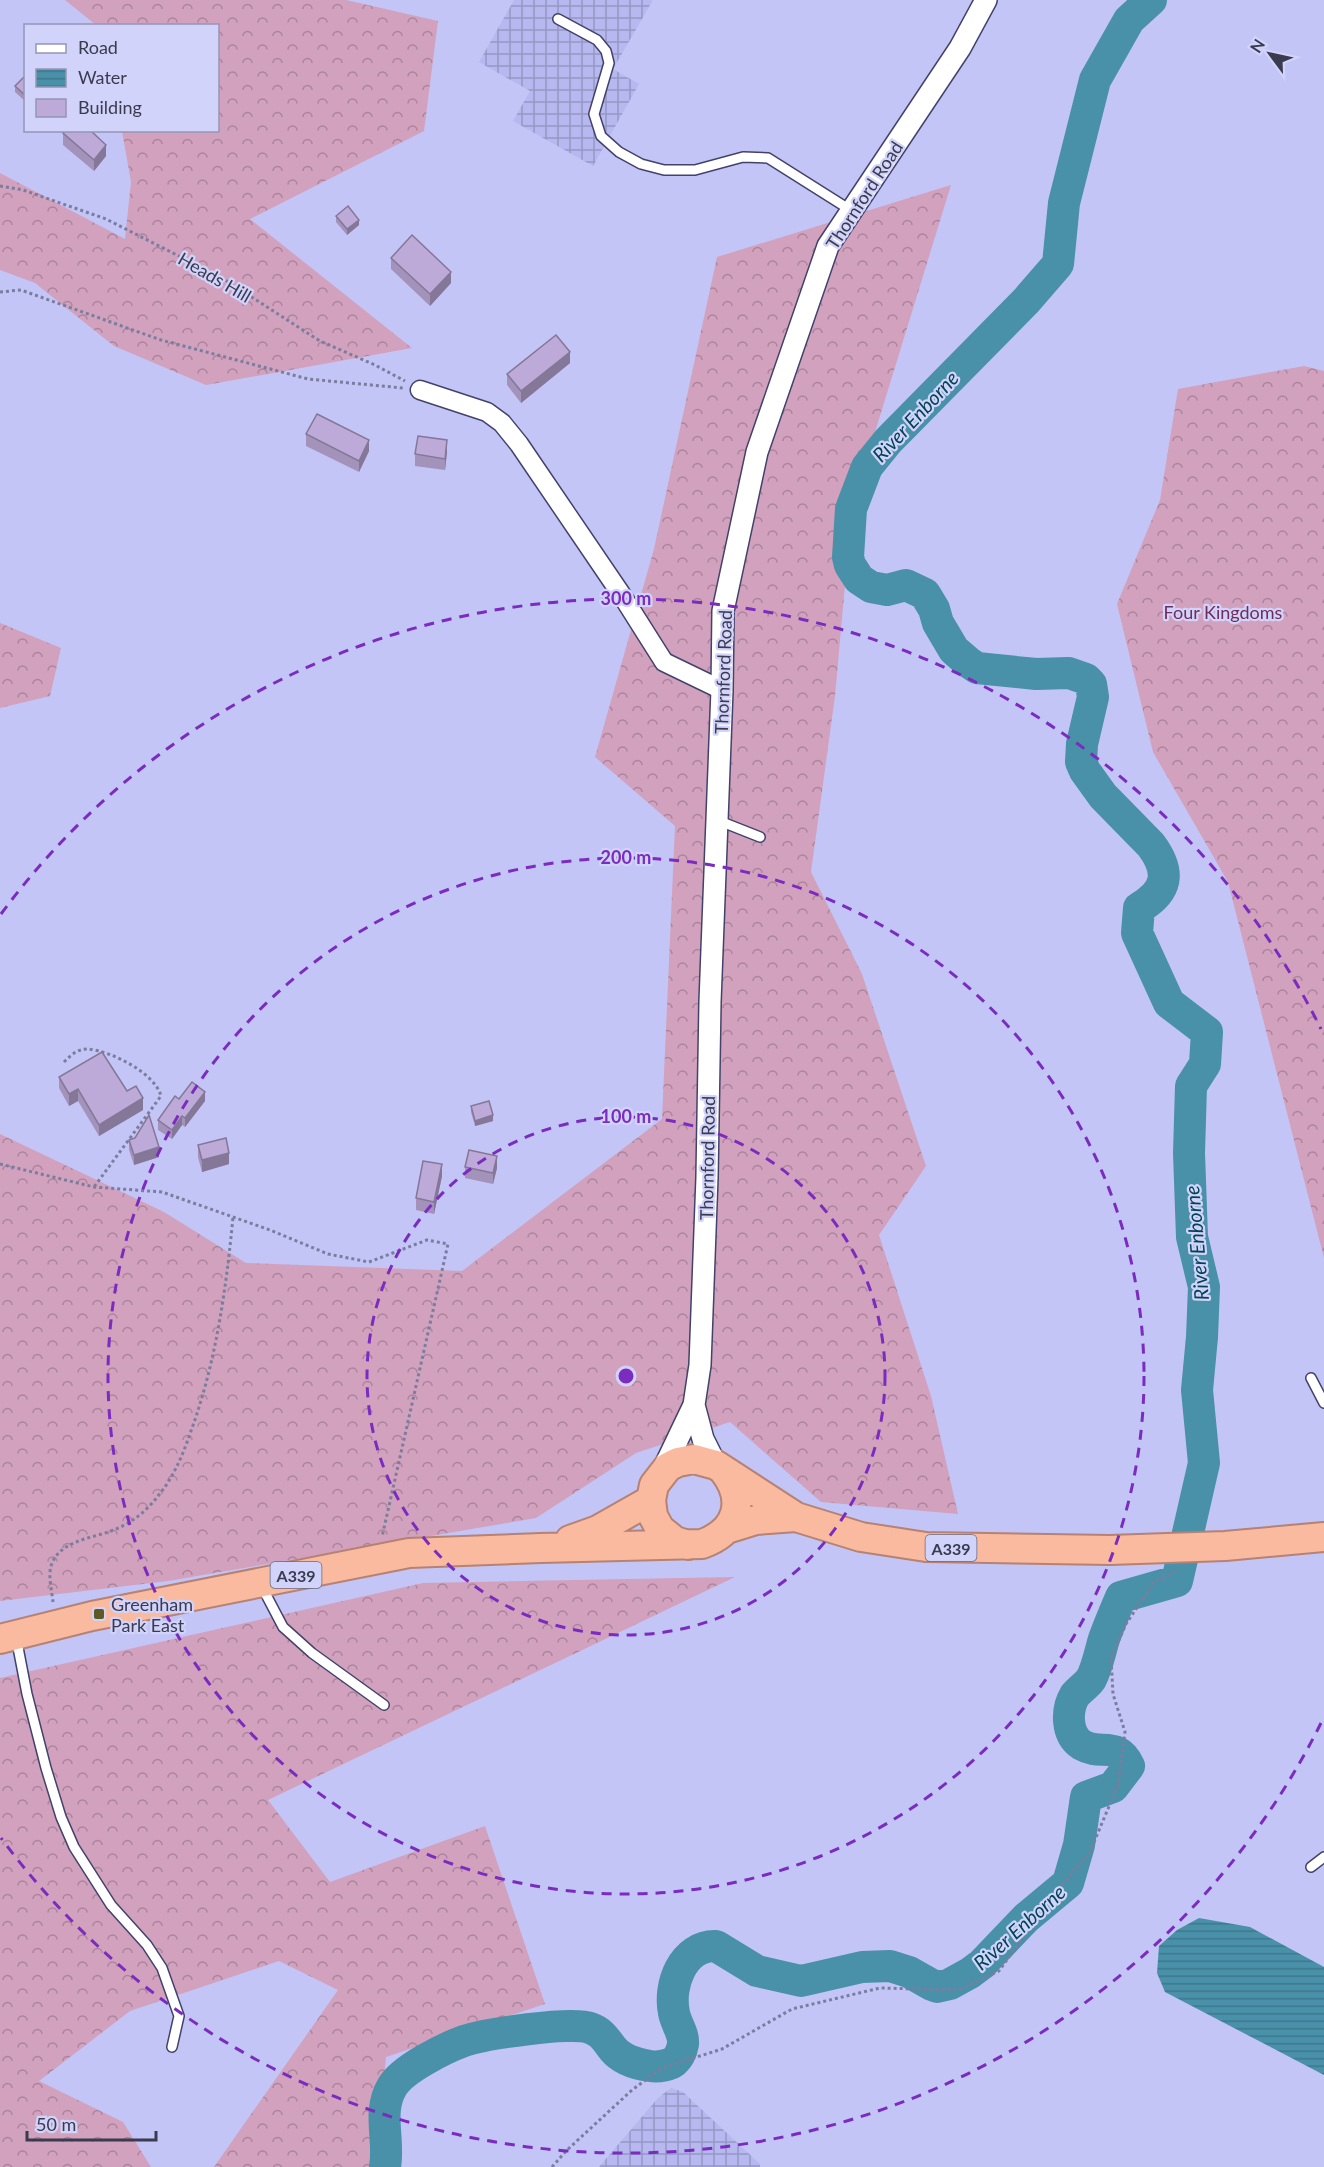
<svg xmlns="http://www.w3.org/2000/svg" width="1324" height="2167" font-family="Lato,sans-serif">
<defs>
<pattern id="industrial-grid" width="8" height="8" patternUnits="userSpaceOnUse" patternTransform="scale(1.5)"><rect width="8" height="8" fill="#b6b8ef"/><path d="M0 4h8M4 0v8" fill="none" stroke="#9597c4"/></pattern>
<pattern id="forest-crowns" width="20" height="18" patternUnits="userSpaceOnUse" patternTransform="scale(1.5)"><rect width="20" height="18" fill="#d1a1bd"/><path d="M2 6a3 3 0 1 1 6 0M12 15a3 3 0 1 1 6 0" fill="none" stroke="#ab849c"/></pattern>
<pattern id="water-rules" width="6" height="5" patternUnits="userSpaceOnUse" patternTransform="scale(1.5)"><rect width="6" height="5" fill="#4990a9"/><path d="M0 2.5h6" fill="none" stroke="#3e778c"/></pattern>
</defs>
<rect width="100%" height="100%" fill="#c3c5f6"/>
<path fill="url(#industrial-grid)" d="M514,0H653L613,69L639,84L593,166L513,121L530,91L479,62Z
M671,2088L683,2092L760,2164V2167H599L658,2098Z"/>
<path fill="url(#forest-crowns)" d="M65,0H346L438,21L424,131L250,219L412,348L206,385L114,346L35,283L0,270V173L125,239L131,182L122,131L218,130V26L96,25Z
M951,185L852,507L835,696L811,872L862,974L926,1166L879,1235L931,1396L958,1514L821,1502L730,1422L636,1453L536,1518L168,1581L0,1601V1134L164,1212L246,1263L462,1271L662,1119L675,826L595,757L654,549L717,257Z
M1304,366L1324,371V1258L1228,882L1153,752L1117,604L1160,500L1178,389Z
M0,623L61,648L50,696L0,708Z
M735,1577L268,1800L330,1882L485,1826L545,2004L386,2057L376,2167H214L338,1990L279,1961L130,2011L39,2081L123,2122L151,2167H0V1678L423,1583Z"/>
<path fill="url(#water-rules)" d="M1199,1918L1250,1927L1324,1967V2075L1165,1992L1157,1973L1159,1946L1177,1930Z"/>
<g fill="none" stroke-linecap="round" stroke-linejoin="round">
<path stroke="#4990a9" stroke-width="32" d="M385,2167C390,2140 377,2112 392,2087C402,2069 445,2048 464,2041C484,2034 572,2021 590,2028C602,2032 606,2040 613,2049C622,2060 636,2064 650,2066C657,2067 665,2066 672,2063C678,2059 682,2051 683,2044C684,2033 676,2024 674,2013C668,1985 683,1945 716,1946L757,1971L801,1981L862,1967L890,1966L909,1972L932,1985L937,1987L950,1984L970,1973L982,1964L1026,1918L1068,1883L1079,1845L1086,1797L1113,1787L1129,1766C1117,1740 1101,1756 1082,1745C1066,1735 1066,1710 1075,1695C1080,1689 1087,1685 1091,1679C1097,1668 1100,1652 1104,1639C1109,1625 1115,1611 1121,1597L1177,1581L1204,1463L1197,1390L1202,1337L1204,1287L1192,1237L1189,1153L1191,1086L1205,1064L1207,1032L1169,1003L1137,933L1139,908C1168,891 1171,872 1151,845L1103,796L1085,771L1081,762L1082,744L1093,697L1091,684L1086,679L1069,673L1036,674L977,668L968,662L954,650L938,623L934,609L925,594L906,585L887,590L871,587L859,579L850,565L848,557L851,509L867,467L888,441L1026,301L1058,264L1064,203L1095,80L1129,20L1151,0"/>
<g stroke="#42426b" stroke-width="12">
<path id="service" d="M558,19L597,40L606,51L609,63L594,114L601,136L619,152L641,164L664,170H695L743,157L768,158L852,211
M717,820L760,837
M1311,1378L1324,1403
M262,1587L283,1627L312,1653L384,1705
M16,1637L27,1694L46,1768L61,1817L74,1847L111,1905L147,1945L162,1968L179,2016L172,2047
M1311,1867L1324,1857"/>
</g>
<g stroke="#42426b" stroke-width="21">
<path id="minor" d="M420,390L487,412L502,423L519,444L621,594L664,662L722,690"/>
</g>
<g stroke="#42426b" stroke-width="24">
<path id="tertiary" d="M694,1405L703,1439L716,1465
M661,1474L694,1405L700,1365L707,1177L710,1002L722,690L723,611L757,452L828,246L960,48L986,0"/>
</g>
<g stroke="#b68273" stroke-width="32">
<path id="trunk" d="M727,1529L756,1520L796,1517
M570,1540L598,1530L651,1500
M688,1545L675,1541L660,1529L653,1516L651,1500L654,1485L668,1467L678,1462L694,1459L716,1465L796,1517L861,1537L926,1547L1110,1550L1225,1546L1324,1537
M0,1639L92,1616L409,1553L541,1548L702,1544C738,1531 747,1500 723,1470"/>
</g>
<path stroke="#7b7d9e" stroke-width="3" stroke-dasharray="3 3" stroke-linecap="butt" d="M0,186L23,190L106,219L222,278L320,341L375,365L405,381
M0,292L21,290L161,340L308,379L403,388
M64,1062C71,1055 77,1049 88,1049C111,1051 155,1073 161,1096L94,1187
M0,1164L94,1187L162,1192L270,1230L328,1254L369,1262L427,1240L448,1244L382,1537
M53,1602C52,1592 48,1576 51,1566C59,1541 89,1539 111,1531C130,1524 146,1512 158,1496C174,1477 183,1454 191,1431C216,1362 226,1290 233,1217
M552,2167L566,2151L632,2090L662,2068L722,2049L792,2009L880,1988L958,1990L999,1971L1053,1895L1089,1854L1118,1785L1125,1732L1113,1694L1111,1658L1126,1624L1154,1582L1177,1571"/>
<use href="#service" stroke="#fff" stroke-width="9"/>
<use href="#minor" stroke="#fff" stroke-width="18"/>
<use href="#tertiary" stroke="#fff" stroke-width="21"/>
<use href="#trunk" stroke="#faba9f" stroke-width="28"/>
</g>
<path fill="#a392ba" d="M26,75V102L15,92V86Z
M63,133L106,156L94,171L63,145Z
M336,216L359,225L347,235L336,222Z
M391,258L451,283L430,306L391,269Z
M570,363L521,403L507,385V374Z
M306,434L369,451L359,472L306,446Z
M447,452L445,470L415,466V454Z
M59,1077L127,1091L143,1110L99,1136L78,1101L69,1106L59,1088Z
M179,1099L205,1101L185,1127L182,1125L172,1139L158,1130V1120Z
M471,1106L493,1121L475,1126L471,1112Z
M129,1140L159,1157L134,1165L129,1150Z
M198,1145L229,1164L202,1172L198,1157Z
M465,1167L497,1168L493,1184L465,1178Z
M442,1176L434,1214L416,1210V1198Z"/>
<path fill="#847797" d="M106,145V156L94,171V160Z
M359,220V225L347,235V229Z
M451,272V283L430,306V294Z
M570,352V363L521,403V391Z
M369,440V451L359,472V461Z
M447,440V452L445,470V459Z
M78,1089V1101L69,1106V1094Z
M205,1092V1101L185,1127V1118Z
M143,1098V1110L99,1136V1125Z
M493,1115V1121L475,1126V1121Z
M182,1116V1125L172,1139V1130Z
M159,1147V1157L134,1165V1155Z
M229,1153V1164L202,1172V1160Z
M497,1156V1168L493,1184V1173Z
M442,1164V1176L434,1214V1202Z"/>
<path fill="#bdaad8" stroke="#847797" stroke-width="1.5" d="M26,75V96L15,86Z
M65,130H90L106,145L94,160L63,133Z
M348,206L359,220L347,229L336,216Z
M412,235L451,272L430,294L391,258Z
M556,335L570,352L521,391L507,374Z
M317,414L369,440L359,461L306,434Z
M418,436L447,440L445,459L415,454Z
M102,1052L127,1091L136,1086L143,1098L99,1125L78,1089L69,1094L59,1077Z
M192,1082L205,1092L185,1118L182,1116L172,1130L158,1120L175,1096L179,1099Z
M489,1101L493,1115L475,1121L471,1106Z
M149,1115L159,1147L134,1155L129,1140L135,1138Z
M226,1138L229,1153L202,1160L198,1145Z
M469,1150L497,1156L493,1173L465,1167Z
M423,1161L442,1164L434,1202L416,1198Z"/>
<g fill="none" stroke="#7b2cbf" stroke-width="3" stroke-dasharray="10 8">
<circle cx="626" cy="1376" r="259"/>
<circle cx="626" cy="1376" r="518"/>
<path d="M1321 1723A777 777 0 0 1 1 1838M1 914A777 777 0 0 1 1321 1029"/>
</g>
<rect fill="#5f5926" stroke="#d1d3fa" stroke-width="2" x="93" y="1608" width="12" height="12" rx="3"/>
<g text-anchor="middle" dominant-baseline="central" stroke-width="4.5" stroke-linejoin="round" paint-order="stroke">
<g fill="#d1d3fa" stroke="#676982" stroke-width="1.5">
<rect x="925.5" y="1535" width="51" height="26" rx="4.5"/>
<rect x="270.5" y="1562" width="51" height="26" rx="4.5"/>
</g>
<g font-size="16" font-weight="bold" fill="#3a3b4e">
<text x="951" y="1548">A339</text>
<text x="296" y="1575">A339</text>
</g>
<g font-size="18" fill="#3a3b4e" stroke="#d1d3fa">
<text transform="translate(864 195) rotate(-57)">Thornford Road</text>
<text transform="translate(215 277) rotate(30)">Heads Hill</text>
<text transform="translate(723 672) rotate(-88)">Thornford Road</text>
<text transform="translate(707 1158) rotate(-89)">Thornford Road</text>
</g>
<g font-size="18" fill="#702d59" stroke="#d1d3fa">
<text x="1223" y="612">Four Kingdoms</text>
</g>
<g font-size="18" fill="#3a3b4e" stroke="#d1d3fa" text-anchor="start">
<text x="111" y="1604">Greenham<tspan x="111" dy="21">Park East</tspan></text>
</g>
<g font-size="20" font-style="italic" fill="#014456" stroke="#d1d3fa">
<text transform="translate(915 416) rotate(-47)">River Enborne</text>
<text transform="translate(1196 1243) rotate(-95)">River Enborne</text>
<text transform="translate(1019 1927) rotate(-42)">River Enborne</text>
</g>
</g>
<circle cx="626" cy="1376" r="9" fill="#7b2cbf" stroke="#d1d3fa" stroke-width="3"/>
<g font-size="18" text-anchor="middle" font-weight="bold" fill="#7b2cbf" stroke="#d1d3fa" stroke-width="4.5" stroke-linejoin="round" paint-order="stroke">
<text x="626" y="605">300 m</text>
<text x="626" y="864">200 m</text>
<text x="626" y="1123">100 m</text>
</g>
<rect x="24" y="24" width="195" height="108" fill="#d1d3fa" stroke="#9596b5" stroke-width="1.5"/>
<rect x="36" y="44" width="30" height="9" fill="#ffffff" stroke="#9596b5" stroke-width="1.5"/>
<text x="78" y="54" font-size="18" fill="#3a3b4e">Road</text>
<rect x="36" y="69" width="30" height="18" fill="url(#water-rules)" stroke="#9596b5" stroke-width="1.5"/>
<text x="78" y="84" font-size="18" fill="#3a3b4e">Water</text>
<rect x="36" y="99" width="30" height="18" fill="#bdaad8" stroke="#9596b5" stroke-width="1.5"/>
<text x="78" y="114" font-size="18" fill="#3a3b4e">Building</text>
<g transform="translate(1270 54) rotate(303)" stroke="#d1d3fa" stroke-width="4.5" paint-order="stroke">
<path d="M0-4.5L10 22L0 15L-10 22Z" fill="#3a3b4e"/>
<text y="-9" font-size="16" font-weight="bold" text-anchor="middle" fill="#3a3b4e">N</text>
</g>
<path d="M27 2131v9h129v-9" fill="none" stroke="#3a3b4e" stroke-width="3"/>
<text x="36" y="2131" font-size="18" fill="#3a3b4e" stroke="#d1d3fa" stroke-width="4.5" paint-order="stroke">50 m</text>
</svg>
